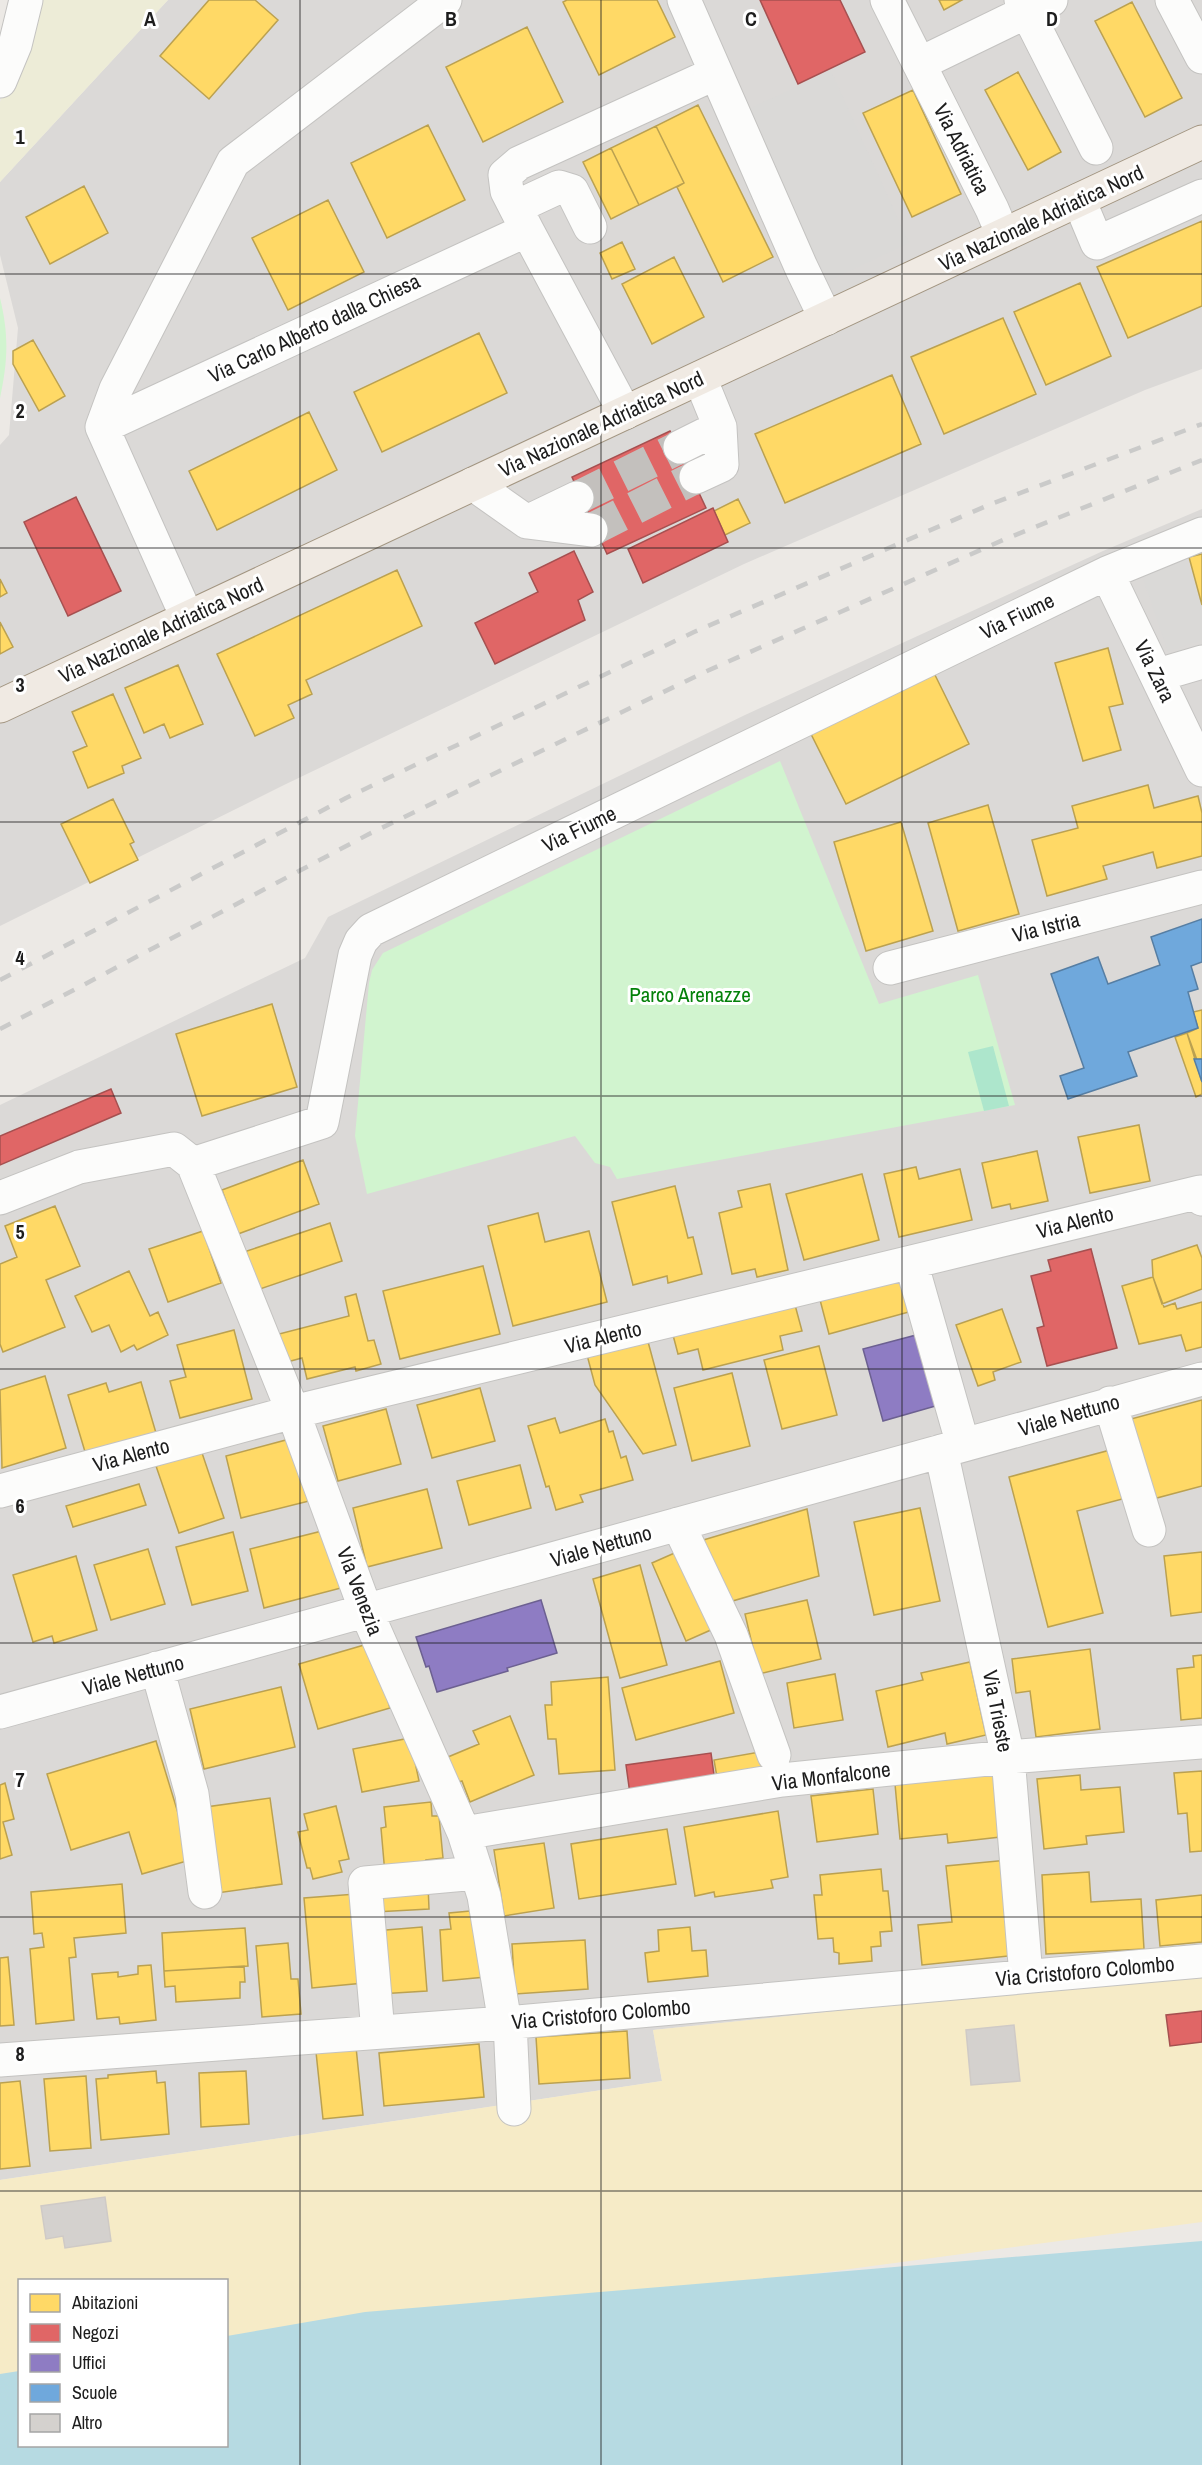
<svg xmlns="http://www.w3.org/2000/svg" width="1202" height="2465" font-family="'Archivo Narrow',sans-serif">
<rect width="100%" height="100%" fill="#ece9e5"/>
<path fill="#dbd9d7" d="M168,0H1202V369L1145,390L744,564L284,785L0,926V445L9,435L18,328L0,255V182Z
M1202,509V1973L653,2030L662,2081L0,2180V1105L305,958L328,917L745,715L1103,551Z"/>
<path fill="#edecd7" d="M35,0H168L0,182V102L31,20Z"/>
<path fill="#f6ebc7" d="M1202,1973V2222L227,2352L226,2280H20L19,2380L0,2383V2180L662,2081L653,2030Z"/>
<path fill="#d1f4cf" d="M0,298C9,335 8,360 0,398Z
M780,761L879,1004L978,975L1015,1105L617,1179L610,1167L595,1163L575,1136L367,1194L355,1136L369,983L372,970L383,953Z"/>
<path fill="#ade6cc" d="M993,1046L1009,1106L984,1111L968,1052Z"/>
<path fill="#dad9d7" d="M831,71L909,243L824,283L746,110Z
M1185,557L1202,606V640L1168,652L1141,573Z"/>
<path fill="#b6dae2" d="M1202,2241V2465H0V2374L19,2371L20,2446H226L227,2336L365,2312Z"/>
<path fill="#ffd966" stroke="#bba150" stroke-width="1.5" d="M209,0H255L278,20L209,99L160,56Z
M567,0H657L675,37L599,75L563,2Z
M939,0H962L944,10Z
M1132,2L1182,98L1145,117L1095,21Z
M527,27L563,102L483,142L446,67Z
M1018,72L1061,152L1028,170L985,90Z
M913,90L961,194L912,217L863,113Z
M698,105L773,257L723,282L677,187L684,183L656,126Z
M428,125L465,200L387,238L351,163Z
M656,126L684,183L639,205L611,148Z
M611,148L639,205L611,219L583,162Z
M84,186L108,233L50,264L26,217Z
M328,200L364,272L288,310L252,238Z
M1202,221V306L1128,338L1097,267Z
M622,242L635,269L612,279L600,253Z
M674,257L704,317L652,344L622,284Z
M1080,283L1111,356L1046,385L1014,312Z
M1003,318L1036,394L944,434L911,357Z
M479,333L507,393L382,452L354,392Z
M33,340L65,396L39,411L13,364V351Z
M892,375L921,444L785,503L755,434Z
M309,412L337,470L217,530L189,471Z
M738,499L750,523L725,535L714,511Z
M1202,554V605L1189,557Z
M397,570L422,626L306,680L312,694L288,705L294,718L255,736L217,654Z
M0,579L7,593L0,597Z
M0,622L13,647L0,654Z
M1108,648L1123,704L1109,707L1121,750L1083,761L1055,663Z
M178,665L203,724L170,738L164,724L144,733L125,688Z
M934,673L969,744L846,804L811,734Z
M113,694L141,758L122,766L124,773L88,788L73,752L87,746L72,712Z
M1148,785L1154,808L1198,796L1202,813V856L1157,868L1153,852L1103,866L1107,879L1047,896L1032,840L1078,828L1072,806Z
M113,799L134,842L130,844L138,860L90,883L61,824Z
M988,805L1019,914L958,931L928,823Z
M901,822L933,931L866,951L834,842Z
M272,1004L297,1087L202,1116L176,1034Z
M1202,1010V1059L1197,1060L1187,1033L1198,1028L1193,1012Z
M1187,1033L1202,1082V1094L1196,1097L1175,1037Z
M1139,1125L1150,1181L1090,1193L1078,1137Z
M1037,1151L1048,1201L1011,1209L1010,1204L992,1208L982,1163Z
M303,1160L319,1204L238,1234L222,1190Z
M916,1167L919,1179L960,1169L972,1220L899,1237L884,1174Z
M862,1174L879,1240L804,1260L786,1194Z
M770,1184L788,1270L757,1277L755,1269L732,1274L719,1213L742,1207L738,1191Z
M675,1186L688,1238L693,1237L702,1274L668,1283L667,1276L633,1285L612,1202Z
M55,1206L80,1266L46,1280L65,1327L3,1352L0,1344V1264L17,1257L5,1226Z
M538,1213L545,1242L589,1231L607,1302L513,1326L488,1226Z
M330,1223L342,1261L254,1291L241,1253Z
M203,1231L221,1283L168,1302L149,1249Z
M1197,1245L1202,1258V1289L1162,1304L1153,1277L1152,1260Z
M483,1266L500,1334L400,1359L383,1291Z
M129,1271L150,1316L158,1312L168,1335L137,1350L134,1345L121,1352L109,1325L92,1332L75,1296Z
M906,1273L916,1310L829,1334L819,1296Z
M1153,1277L1164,1307L1175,1303L1177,1309L1202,1302V1347L1186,1351L1181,1335L1139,1344L1122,1286Z
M356,1294L368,1341L374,1340L381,1364L356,1371L355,1367L307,1379L302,1358L287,1362L279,1334L349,1316L345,1297Z
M795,1305L802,1331L780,1336L783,1350L703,1370L698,1349L678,1354L673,1335Z
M1002,1309L1021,1362L993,1372L995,1380L978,1386L956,1325Z
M234,1330L252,1399L180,1418L170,1381L186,1377L177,1345Z
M647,1338L676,1445L643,1454L595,1385L587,1355Z
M819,1346L837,1415L782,1429L764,1360Z
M732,1373L750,1446L692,1461L674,1388Z
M45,1376L66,1448L2,1468L0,1390Z
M141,1382L156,1433L86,1455L68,1395L106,1383L109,1392Z
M480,1388L495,1441L432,1458L417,1405Z
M1202,1400V1486L1153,1499L1131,1419Z
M386,1409L401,1464L338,1481L323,1426Z
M555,1418L560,1433L605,1419L609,1432L613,1431L621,1458L626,1456L633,1480L580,1495L583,1502L556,1510L549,1486L546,1487L528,1426Z
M286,1440L313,1500L241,1518L226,1456Z
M1114,1449L1126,1498L1077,1511L1103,1613L1048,1627L1009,1477Z
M201,1450L224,1518L179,1533L156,1466Z
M520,1465L531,1508L469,1525L457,1481Z
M139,1484L146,1505L73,1527L66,1506Z
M427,1489L442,1548L367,1567L353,1508Z
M920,1508L940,1601L874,1615L854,1522Z
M807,1509L819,1576L729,1602L700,1541Z
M326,1530L341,1588L264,1608L250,1549Z
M233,1532L248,1591L192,1605L176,1547Z
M148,1549L165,1604L111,1620L94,1565Z
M679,1551L713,1629L686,1641L652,1563Z
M1202,1552V1612L1171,1616L1164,1556Z
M76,1556L97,1630L54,1643L52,1636L33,1642L13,1575Z
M640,1565L667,1665L620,1678L593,1579Z
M807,1600L821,1659L759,1674L745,1614Z
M371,1643L390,1708L318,1729L299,1664Z
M1090,1649L1100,1729L1036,1737L1030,1691L1016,1693L1012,1659Z
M1202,1655V1718L1181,1720L1177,1669L1194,1667L1193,1656Z
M720,1661L734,1713L636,1740L622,1688Z
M970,1662L986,1735L947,1744L945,1733L888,1747L876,1691L923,1680L921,1673Z
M835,1674L843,1720L794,1728L787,1683Z
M608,1677L615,1770L559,1774L556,1739H548L545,1705H552L551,1682Z
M281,1687L295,1747L204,1769L190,1709Z
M510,1716L534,1775L470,1802L462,1781L459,1782L448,1757L479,1744L473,1731Z
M410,1738L419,1781L362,1792L353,1749Z
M156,1741L178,1813L183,1811L197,1858L142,1874L129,1832L71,1850L47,1774Z
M765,1751L769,1774L718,1783L714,1760Z
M1202,1771V1851L1190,1852L1187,1813L1178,1814L1174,1773Z
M1002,1772L1009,1836L948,1843L947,1834L900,1839L895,1784Z
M1080,1775L1081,1790L1120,1787L1124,1832L1086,1836L1087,1844L1044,1849L1037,1779Z
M5,1783L14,1819L3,1822L12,1855L0,1859V1785Z
M873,1789L878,1834L817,1842L811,1796Z
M270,1798L282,1884L217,1893L206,1807Z
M431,1802L432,1816H439L443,1858L426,1860L427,1871L385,1874L381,1828L386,1827L384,1807Z
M336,1806L349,1859L339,1861L342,1872L313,1879L310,1868H307L298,1832L308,1830L304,1814Z
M778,1811L788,1877L771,1880L773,1888L715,1897L714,1892L695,1896L684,1827Z
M667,1829L676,1884L579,1899L571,1844Z
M544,1843L554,1908L504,1916L494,1850Z
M1008,1860L1018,1955L922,1965L918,1925L952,1922L946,1866Z
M881,1869L883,1891H888L892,1931L880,1932L881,1946L871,1947L872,1961L839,1964V1953L834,1952L833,1938L818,1939L814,1895H822L820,1875Z
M1089,1872L1091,1902L1141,1899L1144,1949L1046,1954L1042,1875Z
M122,1884L126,1933L74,1938L76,1957L69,1958L74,2020L36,2024L30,1949L44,1947L42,1933L34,1934L31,1892Z
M428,1884L429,1909L375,1912L373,1887Z
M356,1894L364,1983L312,1988L304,1898Z
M1202,1895V1942L1160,1946L1156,1900Z
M481,1910L486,1977L443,1981L440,1930L451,1929L449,1913Z
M422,1927L427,1991L379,1994L374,1931Z
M690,1927L692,1951L706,1950L708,1976L648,1982L645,1953L659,1951L658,1930Z
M245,1928L248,1966L164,1971L162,1933Z
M585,1940L588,1989L515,1994L512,1944Z
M288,1943L291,1979H298L301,2014L262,2017L256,1946Z
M8,1957L14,2025L0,2026V1958Z
M151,1965L156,2020L120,2024L119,2017L97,2019L92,1974L118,1972V1977L138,1974V1966Z
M244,1966L245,1982H240V1998L176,2002L175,1986L165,1987L164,1971Z
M627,2031L630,2078L539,2084L536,2037Z
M479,2044L484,2097L384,2106L379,2053Z
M356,2047L363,2115L323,2119L316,2052Z
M156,2071L157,2083L165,2082L169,2134L101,2140L96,2079L108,2078V2075Z
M246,2071L249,2124L201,2127L199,2073Z
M86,2076L91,2148L50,2151L44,2079Z
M20,2081L30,2166L0,2169V2083Z"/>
<path fill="#e06666" stroke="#a65050" stroke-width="1.5" d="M760,0H840L865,52L798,84Z
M670,431L706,508L607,554L572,477Z
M76,497L121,591L68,616L24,522Z
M713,508L728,542L643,583L628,549Z
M574,551L593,592L578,600L585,620L495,664L475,623L538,592L529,573Z
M111,1089L121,1113L0,1165V1136Z
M1091,1249L1117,1348L1047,1366L1037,1328L1044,1326L1031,1276L1051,1271L1048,1260Z
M711,1753L715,1782L630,1794L626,1765Z
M1202,2011V2042L1170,2046L1166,2015Z"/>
<path fill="#8e7cc3" stroke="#6c6091" stroke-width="1.5" d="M920,1334L939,1405L883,1421L863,1349Z
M541,1600L557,1653L507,1668L508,1671L437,1692L429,1666L426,1667L416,1637Z"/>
<path fill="#6fa8dc" stroke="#567ea3" stroke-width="1.5" d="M1202,919V962L1191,966L1198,989L1188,992L1198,1028L1128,1052L1137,1076L1068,1099L1060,1076L1084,1068L1051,974L1098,957L1108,984L1160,965L1151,937Z
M1194,1059H1202V1082Z"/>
<path fill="#d4d1ce" stroke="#cfcac6" stroke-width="1.5" d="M1014,2025L1020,2081L971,2085L966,2030Z
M105,2197L111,2241L65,2248L63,2236L46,2239L41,2206Z"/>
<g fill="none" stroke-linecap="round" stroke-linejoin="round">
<path stroke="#c3c0bd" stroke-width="33" stroke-dasharray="33 16" stroke-linecap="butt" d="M577,498L680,447
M591,530L696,477"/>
<g stroke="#c4c3c1" stroke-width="35">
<path id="minor" d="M684,0L801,267L826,319
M887,0L992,209L1003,235
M1021,0L1096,148
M1172,0L1202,57
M919,64L1051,0
M0,81L15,45L26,0
M1079,200L1097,243L1202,196
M516,207L559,187L572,191L590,227
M527,230L507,191L505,175L519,163L716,73
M102,427L116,389L233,162L445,0
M680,447L720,427
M696,477L722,465L720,427L700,378
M473,484L527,522L591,530
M527,522L577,498
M1107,573L1202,770
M187,617L102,427L527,230L625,413
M1158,675L1202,662
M890,968L1202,887
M193,1164L293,1412L366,1611L464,1833L484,1896L505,2023
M0,1198L79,1167L174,1149L193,1164L322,1122L355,955L361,941L371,930L1107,573L1202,534
M911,1262L963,1445
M1110,1403L1149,1530
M941,1451L1008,1757L1026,1976
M0,1491L293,1412L1200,1192L1202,1199
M678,1524L731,1635L774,1755
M157,1668L192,1794L205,1892
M0,1712L1202,1379
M464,1833L782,1780L1008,1757L1202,1742
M510,2022L514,2109
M378,2032L365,1883L477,1873
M0,2060L505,2023L1202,1961"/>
</g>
<g stroke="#a29581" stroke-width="35">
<path id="major" d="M0,706L1202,142"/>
</g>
<use href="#minor" stroke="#fcfcfb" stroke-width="33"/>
<use href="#major" stroke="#f0eae3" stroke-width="33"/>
<path stroke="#cacac9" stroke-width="4.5" stroke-dasharray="12 12" stroke-linecap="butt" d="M0,980L346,798L694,632L991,504L1202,424
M0,1029L369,834L707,671L1003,540L1202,460"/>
</g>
<path fill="none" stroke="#1d1d1d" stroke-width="1.5" stroke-opacity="0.55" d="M300,0V2465M601,0V2465M902,0V2465M0,274H1202M0,548H1202M0,822H1202M0,1096H1202M0,1369H1202M0,1643H1202M0,1917H1202M0,2191H1202"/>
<g text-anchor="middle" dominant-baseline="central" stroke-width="6" stroke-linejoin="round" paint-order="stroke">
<g font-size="21" fill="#1d1d1d" stroke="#fff">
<text transform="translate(962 149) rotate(63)">Via Adriatica</text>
<text transform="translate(1041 218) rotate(-25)">Via Nazionale Adriatica Nord</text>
<text transform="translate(314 328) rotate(-25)">Via Carlo Alberto dalla Chiesa</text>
<text transform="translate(601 424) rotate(-25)">Via Nazionale Adriatica Nord</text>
<text transform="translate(1017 616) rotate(-26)">Via Fiume</text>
<text transform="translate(161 630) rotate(-25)">Via Nazionale Adriatica Nord</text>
<text transform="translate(1155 671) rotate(64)">Via Zara</text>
<text transform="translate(579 829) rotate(-26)">Via Fiume</text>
<text transform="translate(1046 927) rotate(-14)">Via Istria</text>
<text transform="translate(1075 1222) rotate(-14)">Via Alento</text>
<text transform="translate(603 1337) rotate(-14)">Via Alento</text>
<text transform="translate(1069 1415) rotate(-16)">Viale Nettuno</text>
<text transform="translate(131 1455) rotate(-15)">Via Alento</text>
<text transform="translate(601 1546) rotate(-16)">Viale Nettuno</text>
<text transform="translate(360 1591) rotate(69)">Via Venezia</text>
<text transform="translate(133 1675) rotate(-15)">Viale Nettuno</text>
<text transform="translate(998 1711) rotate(79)">Via Trieste</text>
<text transform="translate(831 1776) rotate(-7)">Via Monfalcone</text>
<text transform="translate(1085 1971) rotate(-5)">Via Cristoforo Colombo</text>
<text transform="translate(601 2014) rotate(-5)">Via Cristoforo Colombo</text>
</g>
<g font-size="21" fill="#04810a" stroke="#fff">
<text x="690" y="994">Parco Arenazze</text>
</g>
</g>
<g font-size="20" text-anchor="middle" font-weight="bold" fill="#1d1d1d" stroke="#fff" stroke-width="6" stroke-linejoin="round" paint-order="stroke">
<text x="150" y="26">A</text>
<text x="451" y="26">B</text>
<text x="751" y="26">C</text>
<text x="1052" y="26">D</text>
<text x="20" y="144">1</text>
<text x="20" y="418">2</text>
<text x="20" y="692">3</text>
<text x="20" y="965">4</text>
<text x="20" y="1239">5</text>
<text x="20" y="1513">6</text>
<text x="20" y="1787">7</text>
<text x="20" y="2061">8</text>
</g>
<rect x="18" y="2279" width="210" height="168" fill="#ffffff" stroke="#a5a5a5" stroke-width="1.5"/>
<rect x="30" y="2294" width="30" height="18" fill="#ffd966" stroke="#a5a5a5" stroke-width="1.5"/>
<text x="72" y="2309" font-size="18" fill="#1d1d1d">Abitazioni</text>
<rect x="30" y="2324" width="30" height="18" fill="#e06666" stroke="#a5a5a5" stroke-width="1.5"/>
<text x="72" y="2339" font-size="18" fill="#1d1d1d">Negozi</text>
<rect x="30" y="2354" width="30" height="18" fill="#8e7cc3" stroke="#a5a5a5" stroke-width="1.5"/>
<text x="72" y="2369" font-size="18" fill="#1d1d1d">Uffici</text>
<rect x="30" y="2384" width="30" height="18" fill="#6fa8dc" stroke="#a5a5a5" stroke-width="1.5"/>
<text x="72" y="2399" font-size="18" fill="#1d1d1d">Scuole</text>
<rect x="30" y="2414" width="30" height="18" fill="#d4d1ce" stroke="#a5a5a5" stroke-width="1.5"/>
<text x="72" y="2429" font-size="18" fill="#1d1d1d">Altro</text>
</svg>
